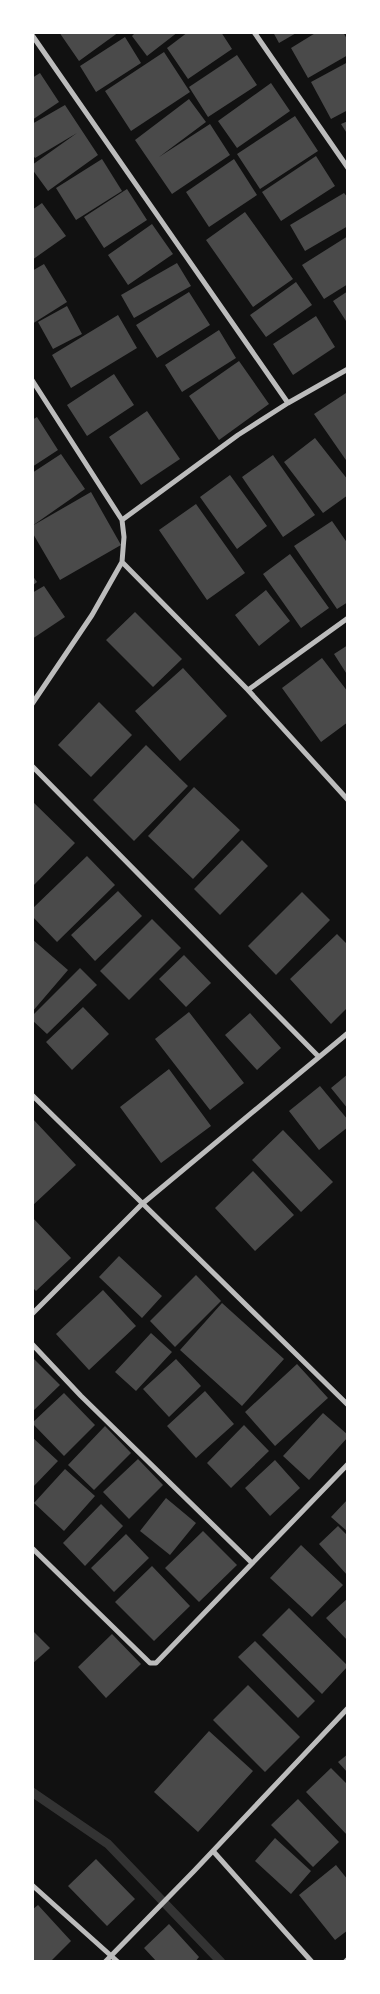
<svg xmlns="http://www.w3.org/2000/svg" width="380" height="1994" font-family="Arial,sans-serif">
<rect width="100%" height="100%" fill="#111"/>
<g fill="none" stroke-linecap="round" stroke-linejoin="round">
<path stroke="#333" stroke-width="9" d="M32,1792L108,1844L221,1962"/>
</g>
<path fill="#4a4a4a" d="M59,32H119L79,61Z
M136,32H178L147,56L132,36Z
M188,32H221L232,49L188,79L167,48Z
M273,32H298L279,43Z
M317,32H343L348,41V55L308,78L291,48Z
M125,37L141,63L96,92L80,66Z
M164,52L190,92L131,131L105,91Z
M237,55L257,85L208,117L189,87Z
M348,62V110L331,119L311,82Z
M40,73L59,102L32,120V78Z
M271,83L290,111L237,148L218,121Z
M189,99L206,122L159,157L210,124L230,155L172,194L135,140Z
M65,105L98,155L48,191L32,169V165L77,133L35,158L32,154V124Z
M295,116L318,151L260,189L237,154Z
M348,121V135L341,124Z
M316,156L335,186L281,221L262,192Z
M102,159L122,191L76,220L56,188Z
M234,159L257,195L209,227L186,192Z
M127,189L147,220L104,248L84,217Z
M344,193L348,198V226L305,251L290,225Z
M42,203L66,236L32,260V210Z
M245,212L293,279L253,307L206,240Z
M152,224L173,254L128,285L108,255Z
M348,236V284L324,299L302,265Z
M177,263L191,286L134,318L121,295Z
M44,264L67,302L32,324V271Z
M296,282L312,305L266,337L250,315Z
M348,291V324L333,301Z
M189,292L210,325L157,358L136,325Z
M67,306L82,334L53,349L38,322Z
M118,315L137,348L71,388L52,355Z
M316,316L335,347L293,375L273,344Z
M219,330L236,358L182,392L165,365Z
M239,361L269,404L219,440L189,396Z
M114,374L134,405L87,436L67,405Z
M346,393L348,394V463L314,414Z
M147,411L180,459L141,485L109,437Z
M37,417L58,450L32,467V420Z
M315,438L348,480V495L323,513L284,462Z
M61,454L85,489L32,526V473Z
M273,455L315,515L283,537L242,477Z
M230,475L267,526L237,549L200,497Z
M91,492L121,545L60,580L32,532V526Z
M196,504L245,573L207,600L159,530Z
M332,521L348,544V602L337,609L294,546Z
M290,554L329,608L301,628L263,574Z
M32,575L37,582L32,586Z
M44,586L65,617L32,639V593Z
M266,590L290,621L259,646L235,615Z
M135,612L182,659L153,687L106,640Z
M348,645V676L334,654Z
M322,658L348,692V722L321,742L282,688Z
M183,668L227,716L180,761L135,711Z
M99,702L132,735L91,777L58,745Z
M146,745L188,786L134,841L93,800Z
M194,787L240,830L193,879L148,836Z
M32,801L75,843L32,887Z
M242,840L268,866L220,915L194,889Z
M87,856L115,885L57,942L32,916V909Z
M118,891L142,916L95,961L71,935Z
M302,892L330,920L276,975L248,946Z
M152,919L181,948L129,1000L100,971Z
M337,934L348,945V1007L331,1024L290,979Z
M32,939L68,970L32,1012Z
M184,955L211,983L186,1007L159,979Z
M80,968L97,985L47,1034L32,1020V1016Z
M83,1007L109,1034L72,1070L46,1042Z
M189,1012L244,1083L210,1110L155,1039Z
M250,1013L281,1048L257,1070L225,1035Z
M169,1069L211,1126L161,1163L120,1107Z
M348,1074V1109L331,1088Z
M320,1086L348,1120V1127L319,1150L289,1111Z
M32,1118L76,1165L32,1206Z
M283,1130L333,1182L301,1212L252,1160Z
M253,1171L294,1215L255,1251L215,1208Z
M32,1217L71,1258L36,1291L32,1287Z
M119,1256L162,1296L142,1318L99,1277Z
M196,1275L221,1301L175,1347L150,1321Z
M103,1290L136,1326L89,1370L56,1334Z
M222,1303L284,1359L242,1406L180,1350Z
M151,1333L172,1352L136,1391L115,1372Z
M32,1357L60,1385L32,1412Z
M176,1359L201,1386L169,1417L143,1389Z
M297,1364L328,1398L275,1446L245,1412Z
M205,1391L234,1424L196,1458L167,1426Z
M64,1393L95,1425L64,1456L32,1423Z
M323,1413L348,1435V1437L309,1480L283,1456Z
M244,1425L269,1451L231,1488L207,1463Z
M105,1426L131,1453L94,1490L68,1465Z
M32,1437L58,1461L32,1488Z
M138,1459L163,1485L129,1519L103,1492Z
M275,1460L300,1488L270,1516L245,1488Z
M65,1469L95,1496L64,1531L34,1503Z
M166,1498L196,1523L170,1555L140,1531Z
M348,1499V1532L331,1517Z
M101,1504L123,1526L85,1566L63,1543Z
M338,1526L348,1536V1576L319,1544Z
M203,1531L237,1565L199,1602L165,1568Z
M126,1534L149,1558L114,1592L91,1568Z
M301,1545L343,1585L312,1617L270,1578Z
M152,1566L190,1606L154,1641L115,1602Z
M348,1598V1641L326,1618Z
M289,1608L348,1666L322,1694L262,1635Z
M32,1630L50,1648L32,1664Z
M112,1634L141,1664L106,1698L78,1667Z
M255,1641L315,1701L298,1718L238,1657Z
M248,1685L300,1737L265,1772L213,1720Z
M209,1731L253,1771L198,1832L154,1792Z
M348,1754V1773L338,1762Z
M331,1768L348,1785V1836L306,1792Z
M298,1799L339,1842L313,1867L271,1825Z
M275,1838L311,1871L291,1894L255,1861Z
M96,1859L135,1899L107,1926L68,1886Z
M336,1865L348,1880V1930L335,1940L299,1895Z
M38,1905L71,1941L50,1962H36L32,1958V1910Z
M169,1924L199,1957L195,1962H157L144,1948Z"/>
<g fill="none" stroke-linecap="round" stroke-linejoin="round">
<path stroke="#bcbcbc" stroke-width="5" d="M254,32L348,168
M32,35L288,403
M32,380L122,520
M122,562L248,690L348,800
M248,690L348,618
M32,704L92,615L122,562L124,537L122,520L238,435L288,403L348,369
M32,766L319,1057
M32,1095L348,1405
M32,1314L142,1204L348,1033
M32,1344L81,1396L252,1563
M32,1548L150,1663H156L348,1464
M213,1851L312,1962
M32,1885L118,1962
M105,1962L194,1871L348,1708
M345,1962L348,1959"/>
</g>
<rect width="380" height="1994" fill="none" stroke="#ffffff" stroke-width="68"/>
</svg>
